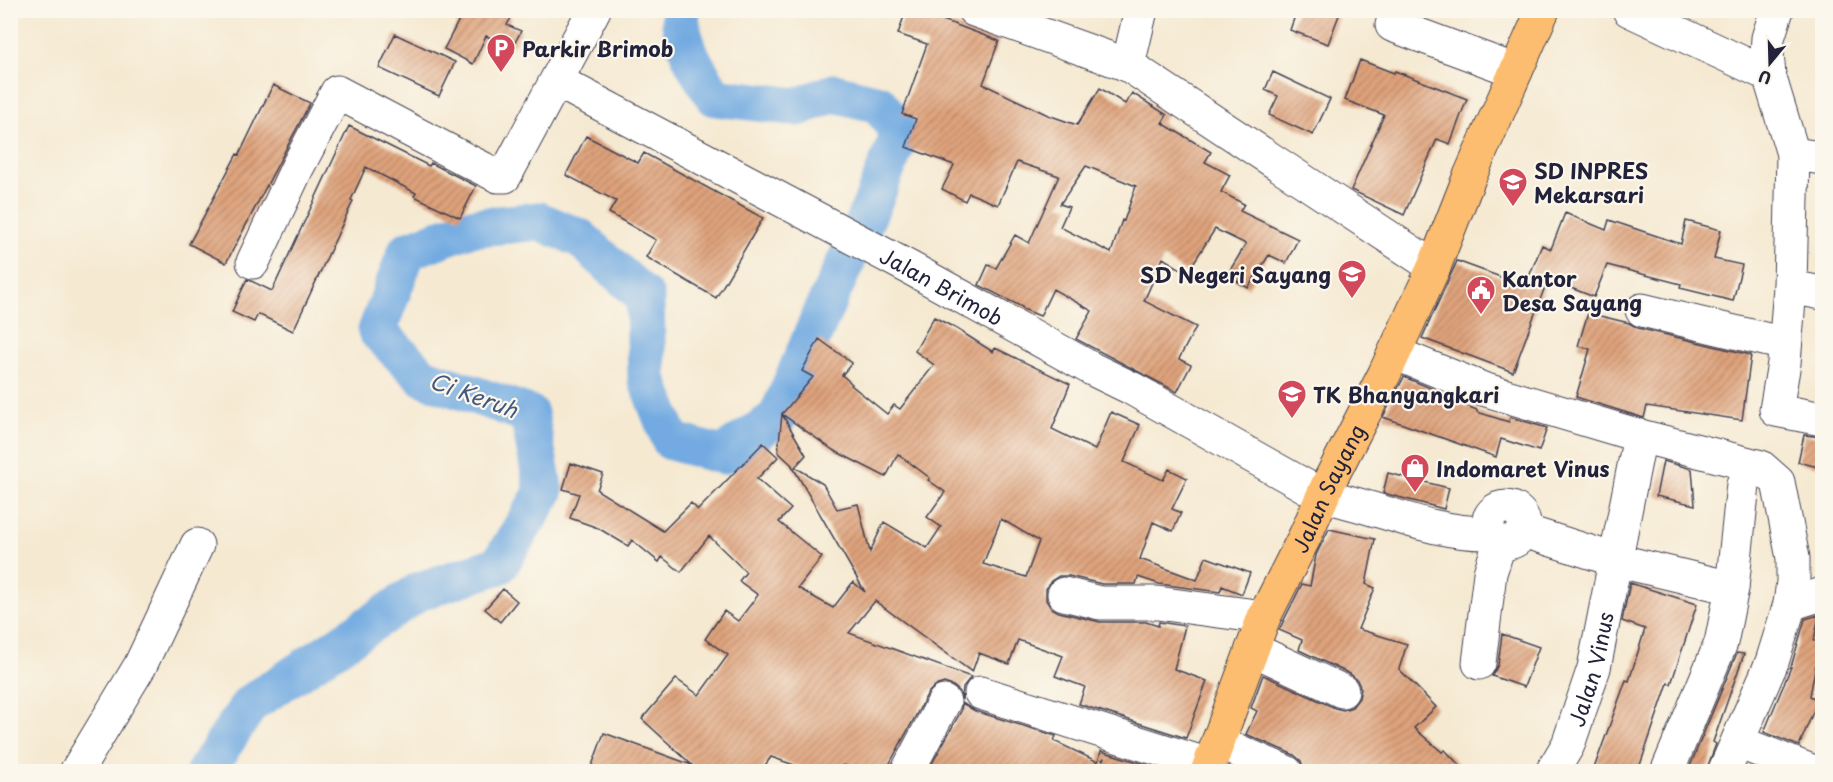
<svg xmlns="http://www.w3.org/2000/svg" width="1833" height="782" font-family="'Playpen Sans',sans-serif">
<defs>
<pattern id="building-hatch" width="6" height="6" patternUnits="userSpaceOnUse" patternTransform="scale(1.5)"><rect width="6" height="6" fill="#dfa37b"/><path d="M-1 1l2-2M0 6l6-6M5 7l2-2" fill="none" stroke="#b48466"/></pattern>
</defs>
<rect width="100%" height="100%" fill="#fbf7ec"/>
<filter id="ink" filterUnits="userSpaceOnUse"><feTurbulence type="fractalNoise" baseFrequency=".0167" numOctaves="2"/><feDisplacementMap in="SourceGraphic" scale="12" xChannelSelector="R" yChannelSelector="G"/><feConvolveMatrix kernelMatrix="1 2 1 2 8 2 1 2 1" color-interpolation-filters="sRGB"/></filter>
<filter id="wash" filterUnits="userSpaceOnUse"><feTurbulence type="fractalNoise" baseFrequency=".008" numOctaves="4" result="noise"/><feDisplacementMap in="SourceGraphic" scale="24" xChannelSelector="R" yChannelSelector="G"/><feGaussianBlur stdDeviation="1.35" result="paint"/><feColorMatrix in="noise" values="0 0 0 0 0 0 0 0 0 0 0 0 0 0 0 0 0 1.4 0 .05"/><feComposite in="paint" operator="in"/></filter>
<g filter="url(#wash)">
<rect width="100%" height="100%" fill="#f5e9d1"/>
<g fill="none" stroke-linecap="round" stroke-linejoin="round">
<path stroke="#72aae1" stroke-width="39" d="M205,772L250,704L420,591L499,565L544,492L529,414L423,377L377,331L407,251L469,228L539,221L580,238L645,297L647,379L671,441L722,455L777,418L823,311L870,209L900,134L879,104L834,93L798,107L715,97C697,70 680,44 680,10"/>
</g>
<g id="blocks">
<path fill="url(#building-hatch)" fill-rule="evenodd" d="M464,10H494L511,18L507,25L521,31L513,46L486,36L473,64L444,49Z
M906,10H928L927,14L999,41L983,84L1048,115L1077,125L1100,88L1125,104L1132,93L1167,115L1162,123L1211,152L1205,162L1230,175L1221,192L1244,204L1240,211L1298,239L1286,263L1269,255L1248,288L1227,275L1246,244L1215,229L1187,273L1163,258L1144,301L1196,327L1179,359L1191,365L1177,392L1076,339L1092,311L1053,289L1040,316L1023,309L1022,307L979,285L988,265L996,268L1015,235L1029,243L1059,176L1017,162L998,205L969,193L965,201L942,189L954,165L906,147L916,119L902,114L927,44L898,34ZM1086,166L1136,186L1124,221L1122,220L1111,253L1060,227L1069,207L1060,204Z
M1297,10H1341L1328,44L1290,30Z
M395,34L455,62L439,96L379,68Z
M1360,60L1394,73L1395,71L1467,99L1450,144L1437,139L1404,215L1351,190L1384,115L1345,100Z
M1273,72L1330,99L1313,135L1269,115L1278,96L1265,90Z
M273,85L310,103L226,263L189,244L237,154L239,155Z
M349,126L429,166L431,163L476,186L460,218L414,196L416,193L366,167L351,200L353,201L293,331L258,314L254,322L232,312L247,279L272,291Z
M586,136L638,163L644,153L763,218L716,298L646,257L656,240L609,213L616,201L566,175Z
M1565,213L1606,230L1609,220L1681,244L1686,221L1721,230L1714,259L1742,265L1733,301L1680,288L1681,284L1607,265L1594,297L1553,281L1551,286L1546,284L1513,372L1422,338L1457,261L1525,286L1542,245L1551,249Z
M1588,313L1629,323L1638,328L1751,355L1742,420L1647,406L1644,418L1576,397L1590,349L1578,346Z
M934,317L957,329L993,352L995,348L1070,384L1052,429L1095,450L1111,412L1140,425L1124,462L1163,480L1169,469L1187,478L1172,509L1181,513L1173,531L1153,522L1140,559L1197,580L1206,557L1250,573L1242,594L1222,586L1220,592L1159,584L1138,577L1136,584H1102L1069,576H1059L1051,581L1046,589V600L1051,608L1059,612L1100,622H1146L1158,626L1159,622L1185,626L1174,669L1207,681L1186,738L1079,704L1085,687L1055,676L1063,656L1018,640L1009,664L979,653L972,672L875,601L849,633L971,677L963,687L962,700L960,692L953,686L944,683L935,686L928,693L890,763L888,771H857L844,765L830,771H811L771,757L761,771H590L604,733L692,765L642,719L676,679L699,695L728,655L705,639L724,611L738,621L758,595L739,581L746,572L709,536L681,572L662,557L659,562L632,540L628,546L598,528L570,518L579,494L563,489L571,463L603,474L597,490L663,531L691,503L698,510L763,443L778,457L757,479L791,509L779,522L822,557L798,588L833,608L853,582L865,592L791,464L792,465L778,452L782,414L806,455L795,467L823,484L837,509L858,504L870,552L884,522L927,548L941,527L927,517L945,492L928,480L930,478L898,454L886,477L833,450L782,414L813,377L802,371L819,339L852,363L842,375L852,384L851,385L887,414L894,405L900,409L934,365L915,351ZM1001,519L1039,541L1026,577L983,564Z
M1404,377L1440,392L1438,395L1477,410V412L1509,422L1510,417L1547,428L1539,451L1501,439L1496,457L1383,417Z
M1804,435L1822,437V468L1798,462Z
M1663,461L1692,469L1695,505L1656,496Z
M1388,473L1449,488L1444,509L1383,493Z
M1329,529L1375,539L1366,584L1375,588L1358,629L1407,644L1399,669L1436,707L1414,728L1442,752L1445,750L1465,771H1304L1301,761L1294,755L1246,734L1257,711L1251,708L1263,675L1335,708L1343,710L1352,707L1359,698L1361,689L1357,680L1350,674L1299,650L1302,640L1279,630L1302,584L1310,586L1316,555Z
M1630,583L1697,604L1671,684L1668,683L1638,771H1593L1626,680L1629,681L1645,629L1622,621Z
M503,589L517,601L500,622L485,609Z
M1819,615L1814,641L1820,642L1810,696L1818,700L1799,746L1764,732L1791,667L1805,619Z
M1502,634L1539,647L1524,687L1492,676L1498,665Z
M1737,653L1744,654L1713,742L1716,744L1706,771H1688Z
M962,703L975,711L1056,736L1054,741L1098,762L1101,751L1167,771H928L961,711Z"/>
</g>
</g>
<g filter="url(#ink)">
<use href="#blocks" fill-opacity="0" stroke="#424052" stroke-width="1.5"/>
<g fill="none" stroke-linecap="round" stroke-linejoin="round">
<g stroke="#424052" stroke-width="35">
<g id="minor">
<path d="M974,10L1128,65"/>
<path d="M1141,10L1128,65L1434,267"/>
<path d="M1629,10L1769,75"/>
<path d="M1777,10L1768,38L1767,53L1769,75L1793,154L1790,287L1784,363L1776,410L1822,419"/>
<path d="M1392,25L1516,71"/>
<path id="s1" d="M557,81L910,268L1092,369L1131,388L1323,496C1379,507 1431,534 1489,533"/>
<path d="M1793,154L1822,158"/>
<path d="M253,262L297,168L337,92L468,161L498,176H505L594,10"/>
<path d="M1790,287L1822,293"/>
<path d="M1642,310L1785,344"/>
<path d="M1394,353L1483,389L1640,436L1761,467L1778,482L1793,558V582L1790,604L1772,662L1724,772"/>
<circle cx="1506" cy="525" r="18"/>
<path d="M1524,531L1615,560L1732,588"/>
<path d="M1064,594L1100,603H1157L1264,617"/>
<path d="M1790,604L1822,594"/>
<path d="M1252,649L1342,691"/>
<path d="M1479,663L1490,573L1500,542"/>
<path d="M981,693L1209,765"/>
<path d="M1218,742L1286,772"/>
<path d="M1738,742L1814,772"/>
<path d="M76,772L140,666L197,545"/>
<path d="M907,772L944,702"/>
<path id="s2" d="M1552,772L1568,745L1594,668L1640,436"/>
<path d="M1667,772L1721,643L1732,588L1743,484"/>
</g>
</g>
<g stroke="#424052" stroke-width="35">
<g id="major">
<path id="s3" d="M1207,772L1264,617L1305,536L1328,484L1384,375L1434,267L1469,178L1543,10"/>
</g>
</g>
<path stroke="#424052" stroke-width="4" stroke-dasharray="1.5 4.5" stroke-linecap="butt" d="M1101,772L1103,759L1101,758"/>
<use href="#minor" stroke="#fff" stroke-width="33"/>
<use href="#major" stroke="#fcbd6f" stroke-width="33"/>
</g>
</g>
<defs>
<g id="parking-pin" transform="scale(1.5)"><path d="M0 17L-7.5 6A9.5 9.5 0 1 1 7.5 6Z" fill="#d1495b" stroke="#fbf7ec"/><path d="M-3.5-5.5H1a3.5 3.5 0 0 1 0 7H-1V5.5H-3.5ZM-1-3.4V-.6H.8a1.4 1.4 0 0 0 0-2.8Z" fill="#fff"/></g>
<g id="school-pin" transform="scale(1.5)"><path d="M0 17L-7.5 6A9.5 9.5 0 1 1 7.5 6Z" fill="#d1495b" stroke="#fbf7ec"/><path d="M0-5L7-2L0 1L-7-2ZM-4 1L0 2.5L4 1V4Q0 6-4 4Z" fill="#fff"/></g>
<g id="civic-pin" transform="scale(1.5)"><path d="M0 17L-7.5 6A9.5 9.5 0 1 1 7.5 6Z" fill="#d1495b" stroke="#fbf7ec"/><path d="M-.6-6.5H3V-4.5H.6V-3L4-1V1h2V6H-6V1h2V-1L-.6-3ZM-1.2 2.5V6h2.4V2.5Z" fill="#fff"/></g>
<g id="shop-pin" transform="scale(1.5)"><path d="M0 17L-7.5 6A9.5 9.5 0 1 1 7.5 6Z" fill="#d1495b" stroke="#fbf7ec"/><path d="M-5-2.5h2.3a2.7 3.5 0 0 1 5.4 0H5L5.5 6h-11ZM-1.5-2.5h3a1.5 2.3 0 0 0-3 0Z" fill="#fff"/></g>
</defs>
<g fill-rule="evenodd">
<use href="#parking-pin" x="501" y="48"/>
<use href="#school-pin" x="1513" y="182"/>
<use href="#school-pin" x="1352" y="274"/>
<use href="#civic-pin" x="1481" y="290"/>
<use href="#school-pin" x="1292" y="394"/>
<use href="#shop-pin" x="1415" y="468"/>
</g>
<g text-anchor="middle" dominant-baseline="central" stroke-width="4.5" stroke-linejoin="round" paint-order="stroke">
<g font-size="21" font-weight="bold" fill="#22223b" stroke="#fbf7ec" text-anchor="start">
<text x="522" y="48">Parkir Brimob</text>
<text x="1534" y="170">SD INPRES<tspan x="1534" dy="24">Mekarsari</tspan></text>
<text x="1331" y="274" text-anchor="end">SD Negeri Sayang</text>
<text x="1502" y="278">Kantor<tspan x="1502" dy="24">Desa Sayang</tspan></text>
<text x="1313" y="394">TK Bhanyangkari</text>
<text x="1436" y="468">Indomaret Vinus</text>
</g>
<g font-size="21" fill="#22223b" stroke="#fbf7ec">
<text stroke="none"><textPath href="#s1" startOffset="436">Jalan Brimob</textPath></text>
<text stroke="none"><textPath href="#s3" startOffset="309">Jalan Sayang</textPath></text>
<text stroke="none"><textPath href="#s2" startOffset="111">Jalan Vinus</textPath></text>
</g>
<g font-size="22" font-style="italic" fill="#42587d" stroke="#fbf7ec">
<text transform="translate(474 394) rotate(20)">Ci Keruh</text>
</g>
</g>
<rect width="1833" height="782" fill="none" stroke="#fbf7ec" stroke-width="36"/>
<g transform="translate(1770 63) rotate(199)" stroke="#fbf7ec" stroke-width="4.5" paint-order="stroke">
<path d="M0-4.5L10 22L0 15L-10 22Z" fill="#22223b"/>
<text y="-9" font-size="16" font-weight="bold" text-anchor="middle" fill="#22223b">U</text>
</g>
</svg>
